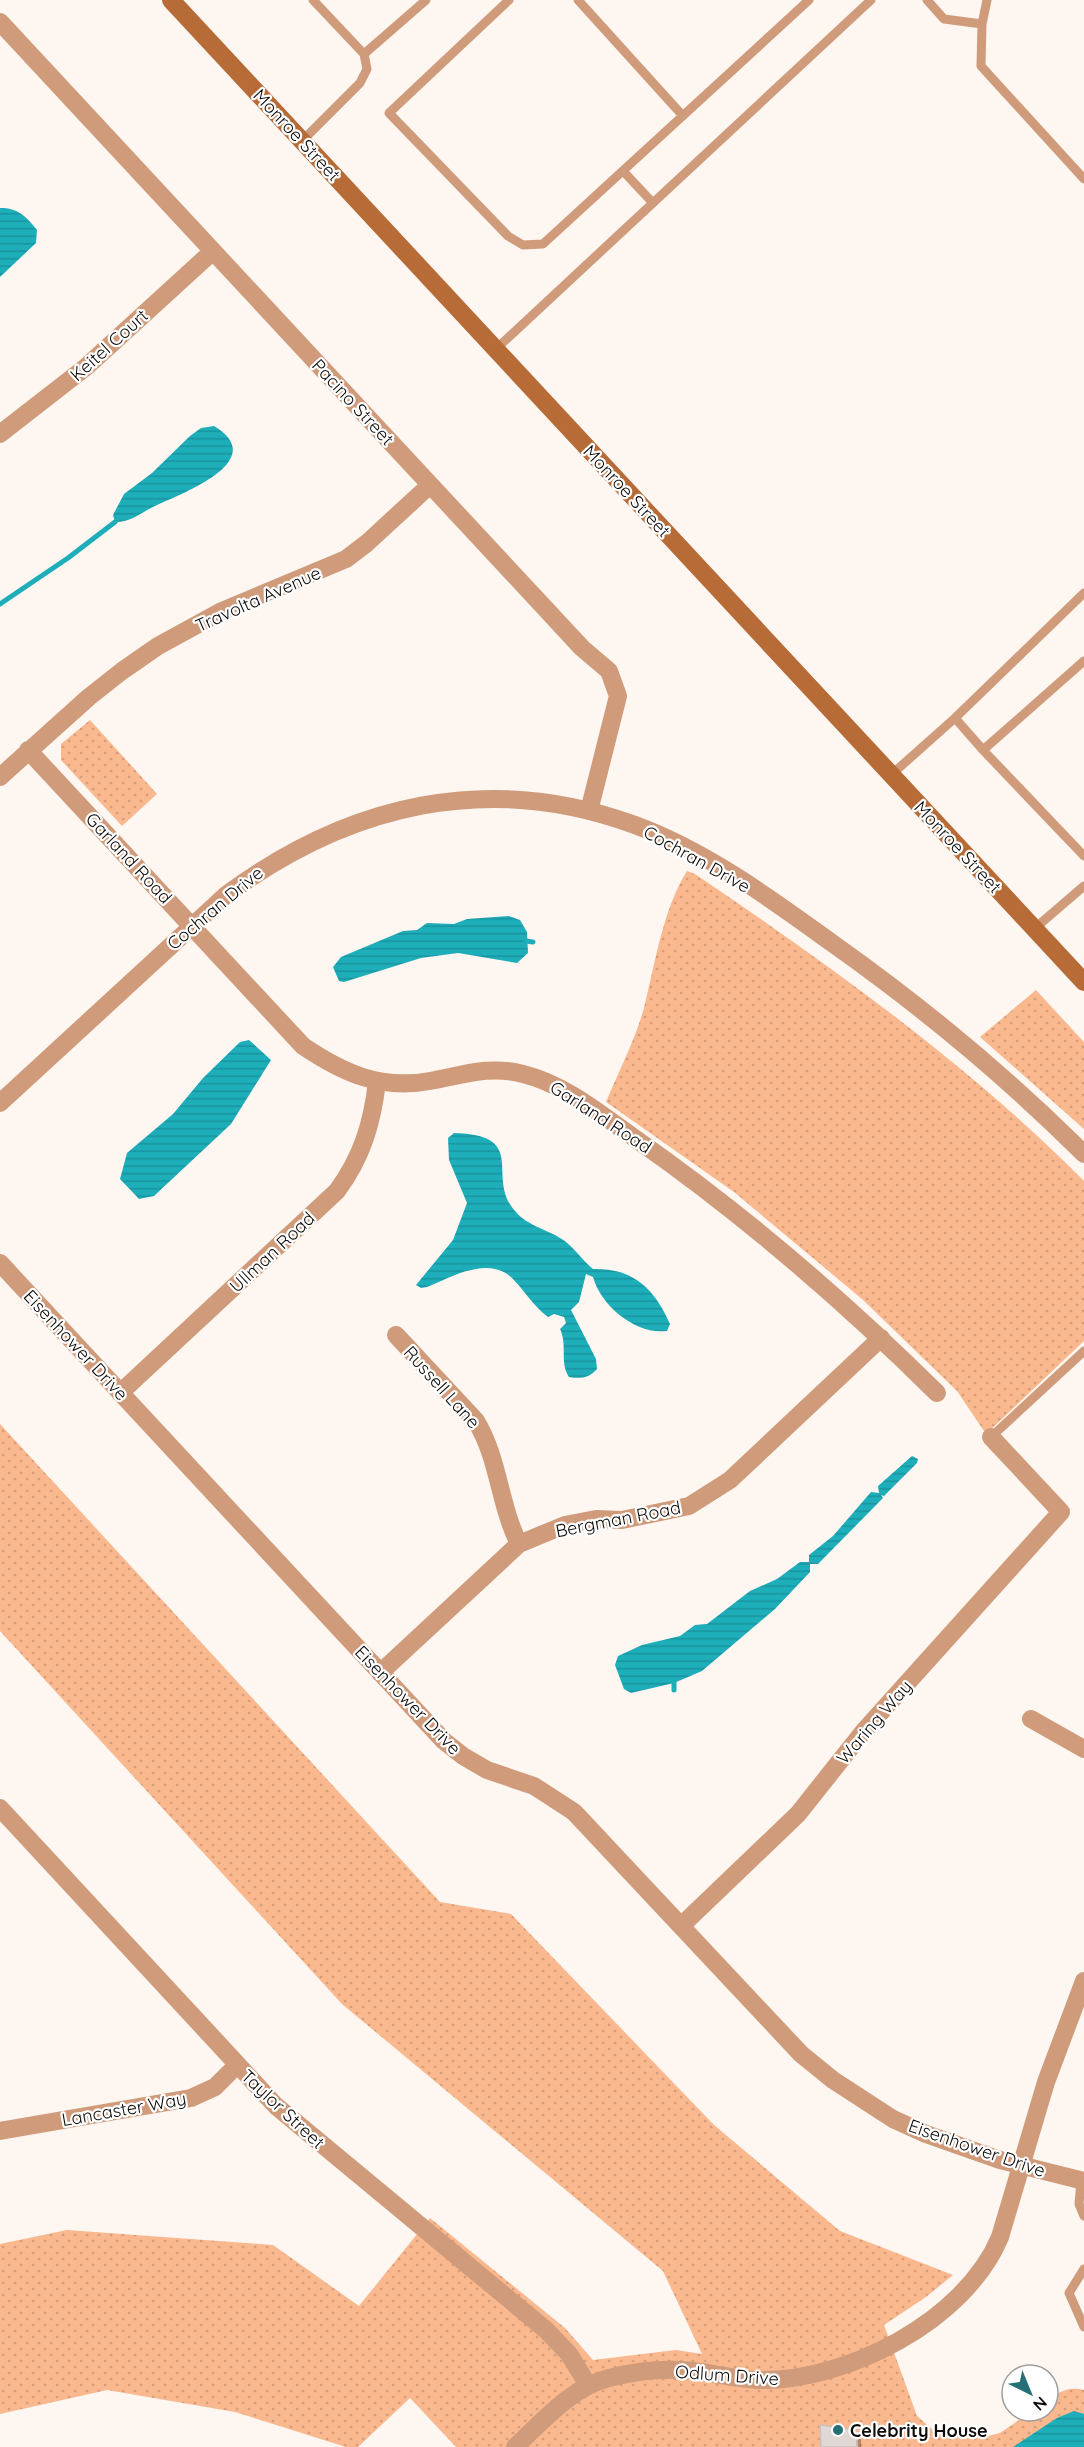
<svg xmlns="http://www.w3.org/2000/svg" width="1084" height="2447" font-family="Quicksand,sans-serif">
<defs>
<pattern id="green-dots" width="8" height="8" patternUnits="userSpaceOnUse" patternTransform="scale(1.5)"><rect width="8" height="8" fill="#fab88e"/><path d="M2 2h.1M6 6h.1" fill="none" stroke="#d59d79" stroke-width="1.8" stroke-linecap="round"/></pattern>
<pattern id="water-rules" width="6" height="5" patternUnits="userSpaceOnUse" patternTransform="scale(1.5)"><rect width="6" height="5" fill="#1daeba"/><path d="M0 2.5h6" fill="none" stroke="#19949f"/></pattern>
<filter id="shadow"><feDropShadow dx="5.5" dy="5.5" stdDeviation="0" flood-color="#0004"/></filter>
</defs>
<rect width="100%" height="100%" fill="#fef6f1"/>
<path fill="url(#green-dots)" d="M90,720L157,794L122,826L61,760V744Z
M687,871L695,874C832,967 967,1063 1084,1181V1341L986,1434L957,1391L862,1299L734,1192L606,1102C619,1071 635,1040 644,1008C655,964 663,909 687,871Z
M1036,990L1084,1042V1129L980,1037Z
M0,1424L440,1902L511,1914L714,2125L840,2231L953,2275L926,2297L884,2325L917,2416L933,2430L984,2437L1000,2433L1032,2411H1048V2399C1059,2392 1070,2386 1084,2390V2447H456L410,2398L358,2447H346L235,2412L107,2390L0,2414V2244L67,2230L273,2245L359,2306L430,2218L565,2328L593,2360L676,2350L702,2354L663,2271L342,2004L0,1631Z"/>
<path fill="url(#water-rules)" d="M0,208C18,208 26,216 37,230L36,243L0,277Z
M214,426C271,460 183,493 157,505C141,512 133,522 115,522L113,515L124,494L152,473L190,436L201,428Z
M509,916L520,920L527,932L528,953L517,963L458,953L421,958L344,982L339,981L333,967L341,957L403,931L417,930L427,923L454,924L467,919Z
M249,1040L271,1060L231,1124L154,1196L139,1199L120,1179L127,1153L173,1114L203,1078L240,1042Z
M454,1133C530,1135 485,1177 515,1211C528,1227 551,1230 566,1242C576,1250 583,1261 593,1269C633,1268 654,1288 670,1324L667,1331C636,1335 601,1306 593,1277L586,1274L579,1302L571,1310L596,1359L597,1369C589,1378 581,1379 569,1377C559,1362 568,1346 560,1329L566,1323L564,1317L554,1314L548,1317C533,1306 525,1291 512,1278C488,1255 452,1277 427,1287L421,1288L416,1285L453,1240L467,1203L449,1160L448,1138Z
M912,1456L918,1459L917,1463L884,1496L881,1495L883,1498L818,1564H810V1572L775,1609L702,1671L674,1683L631,1693L624,1689L615,1665L618,1656L642,1645L680,1636L695,1625L707,1624L750,1591L777,1579L800,1562H809V1555L833,1536L871,1492L879,1493L878,1486Z
M1074,2411L1084,2414V2447H1013L1057,2418Z"/>
<g fill="none" stroke-linecap="round" stroke-linejoin="round">
<path stroke="#1daeba" stroke-width="5" d="M0,604L68,558L115,522
M526,941L533,942
M674,1683V1690"/>
</g>
<path fill="#e0d8d4" stroke="#c9c1bd" stroke-width="1.5" filter="url(#shadow)" d="M820,2425L856,2430L857,2447H821Z"/>
<g fill="none" stroke-linecap="round" stroke-linejoin="round">
<path stroke="#cf9b7a" stroke-width="9" d="M313,0L364,54L426,0
M509,0L389,113L508,236L523,245L543,244L809,0
M578,0L683,116
M927,0L944,19L982,24
M987,0L982,24L981,66L1084,179
M302,141L360,83L367,69L364,54
M623,171L653,203
M496,349L871,0
M955,718L1084,593
M983,750L1084,856
M891,775L955,718L983,750L1084,661
M1034,929L1084,886
M991,1437L1084,1351
M1081,2181L1079,2204L1084,2216
M1084,2269L1069,2293L1084,2327"/>
<path stroke="#cf9b7a" stroke-width="18" d="M0,22L582,648L609,671L618,696L589,811
M0,434L86,367L213,251
M28,750L303,1046C343,1073 380,1090 430,1081C463,1075 490,1065 523,1074C564,1084 599,1113 633,1137C742,1213 842,1299 937,1393
M0,777L89,697L122,671L158,646L222,611L346,559L367,543L430,485
M0,1103L226,895C349,804 488,771 635,825C706,851 771,899 832,943C921,1006 1006,1076 1084,1154
M0,1263L444,1741L463,1756L487,1770L534,1786L574,1812L801,2054L833,2080L893,2119L926,2134L1000,2160L1084,2181
M396,1335L476,1421C499,1459 499,1504 519,1544
M120,1393L337,1191C362,1157 372,1124 377,1082
M380,1673L519,1544L565,1525L596,1519L622,1520L689,1506L730,1480L881,1338
M1031,1719L1084,1749
M0,1808L276,2106L546,2330L569,2354L588,2385
M681,1926L798,1814L863,1732L1061,1512L991,1437
M0,2131L191,2098L215,2087L237,2065
M515,2447C543,2421 572,2387 609,2378C632,2372 658,2369 681,2370C707,2371 732,2379 758,2380C846,2382 965,2321 1000,2237L1046,2082L1084,1981"/>
<path stroke="#b76c38" stroke-width="18" d="M171,0L1084,982"/>
</g>
<circle fill="#256f76" stroke="#fff" stroke-width="2" cx="838" cy="2430" r="6"/>
<g text-anchor="middle" dominant-baseline="central" stroke-width="4.5" stroke-linejoin="round" paint-order="stroke">
<g font-size="18" fill="#0e0c0a" stroke="#fff">
<text transform="translate(297 135) rotate(47)">Monroe Street</text>
<text transform="translate(109 345) rotate(-42)">Keitel Court</text>
<text transform="translate(353 402) rotate(47)">Pacino Street</text>
<text transform="translate(627 491) rotate(47)">Monroe Street</text>
<text transform="translate(258 599) rotate(-24)">Travolta Avenue</text>
<text transform="translate(958 847) rotate(47)">Monroe Street</text>
<text transform="translate(129 858) rotate(47)">Garland Road</text>
<text transform="translate(697 859) rotate(29)">Cochran Drive</text>
<text transform="translate(215 908) rotate(-40)">Cochran Drive</text>
<text transform="translate(601 1117) rotate(33)">Garland Road</text>
<text transform="translate(272 1252) rotate(-43)">Ullman Road</text>
<text transform="translate(76 1345) rotate(47)">Eisenhower Drive</text>
<text transform="translate(442 1387) rotate(48)">Russell Lane</text>
<text transform="translate(618 1519) rotate(-11)">Bergman Road</text>
<text transform="translate(408 1700) rotate(46)">Eisenhower Drive</text>
<text transform="translate(874 1722) rotate(-49)">Waring Way</text>
<text transform="translate(124 2109) rotate(-10)">Lancaster Way</text>
<text transform="translate(283 2109) rotate(43)">Taylor Street</text>
<text transform="translate(977 2148) rotate(19)">Eisenhower Drive</text>
<text transform="translate(727 2375) rotate(4)">Odlum Drive</text>
</g>
<g font-size="18" font-weight="bold" fill="#0e0c0a" stroke="#fff" text-anchor="start">
<text x="850" y="2430">Celebrity House</text>
</g>
</g>
<g transform="translate(1030 2393) rotate(137)"><circle r="28" fill="#ffffff" stroke="#9f9e9d" stroke-width="1.5"/>
<path d="M0-4.5L10 22L0 15L-10 22Z" fill="#256f76"/>
<text y="-9" font-size="16" font-weight="bold" text-anchor="middle" fill="#0e0c0a">N</text>
</g>
</svg>
